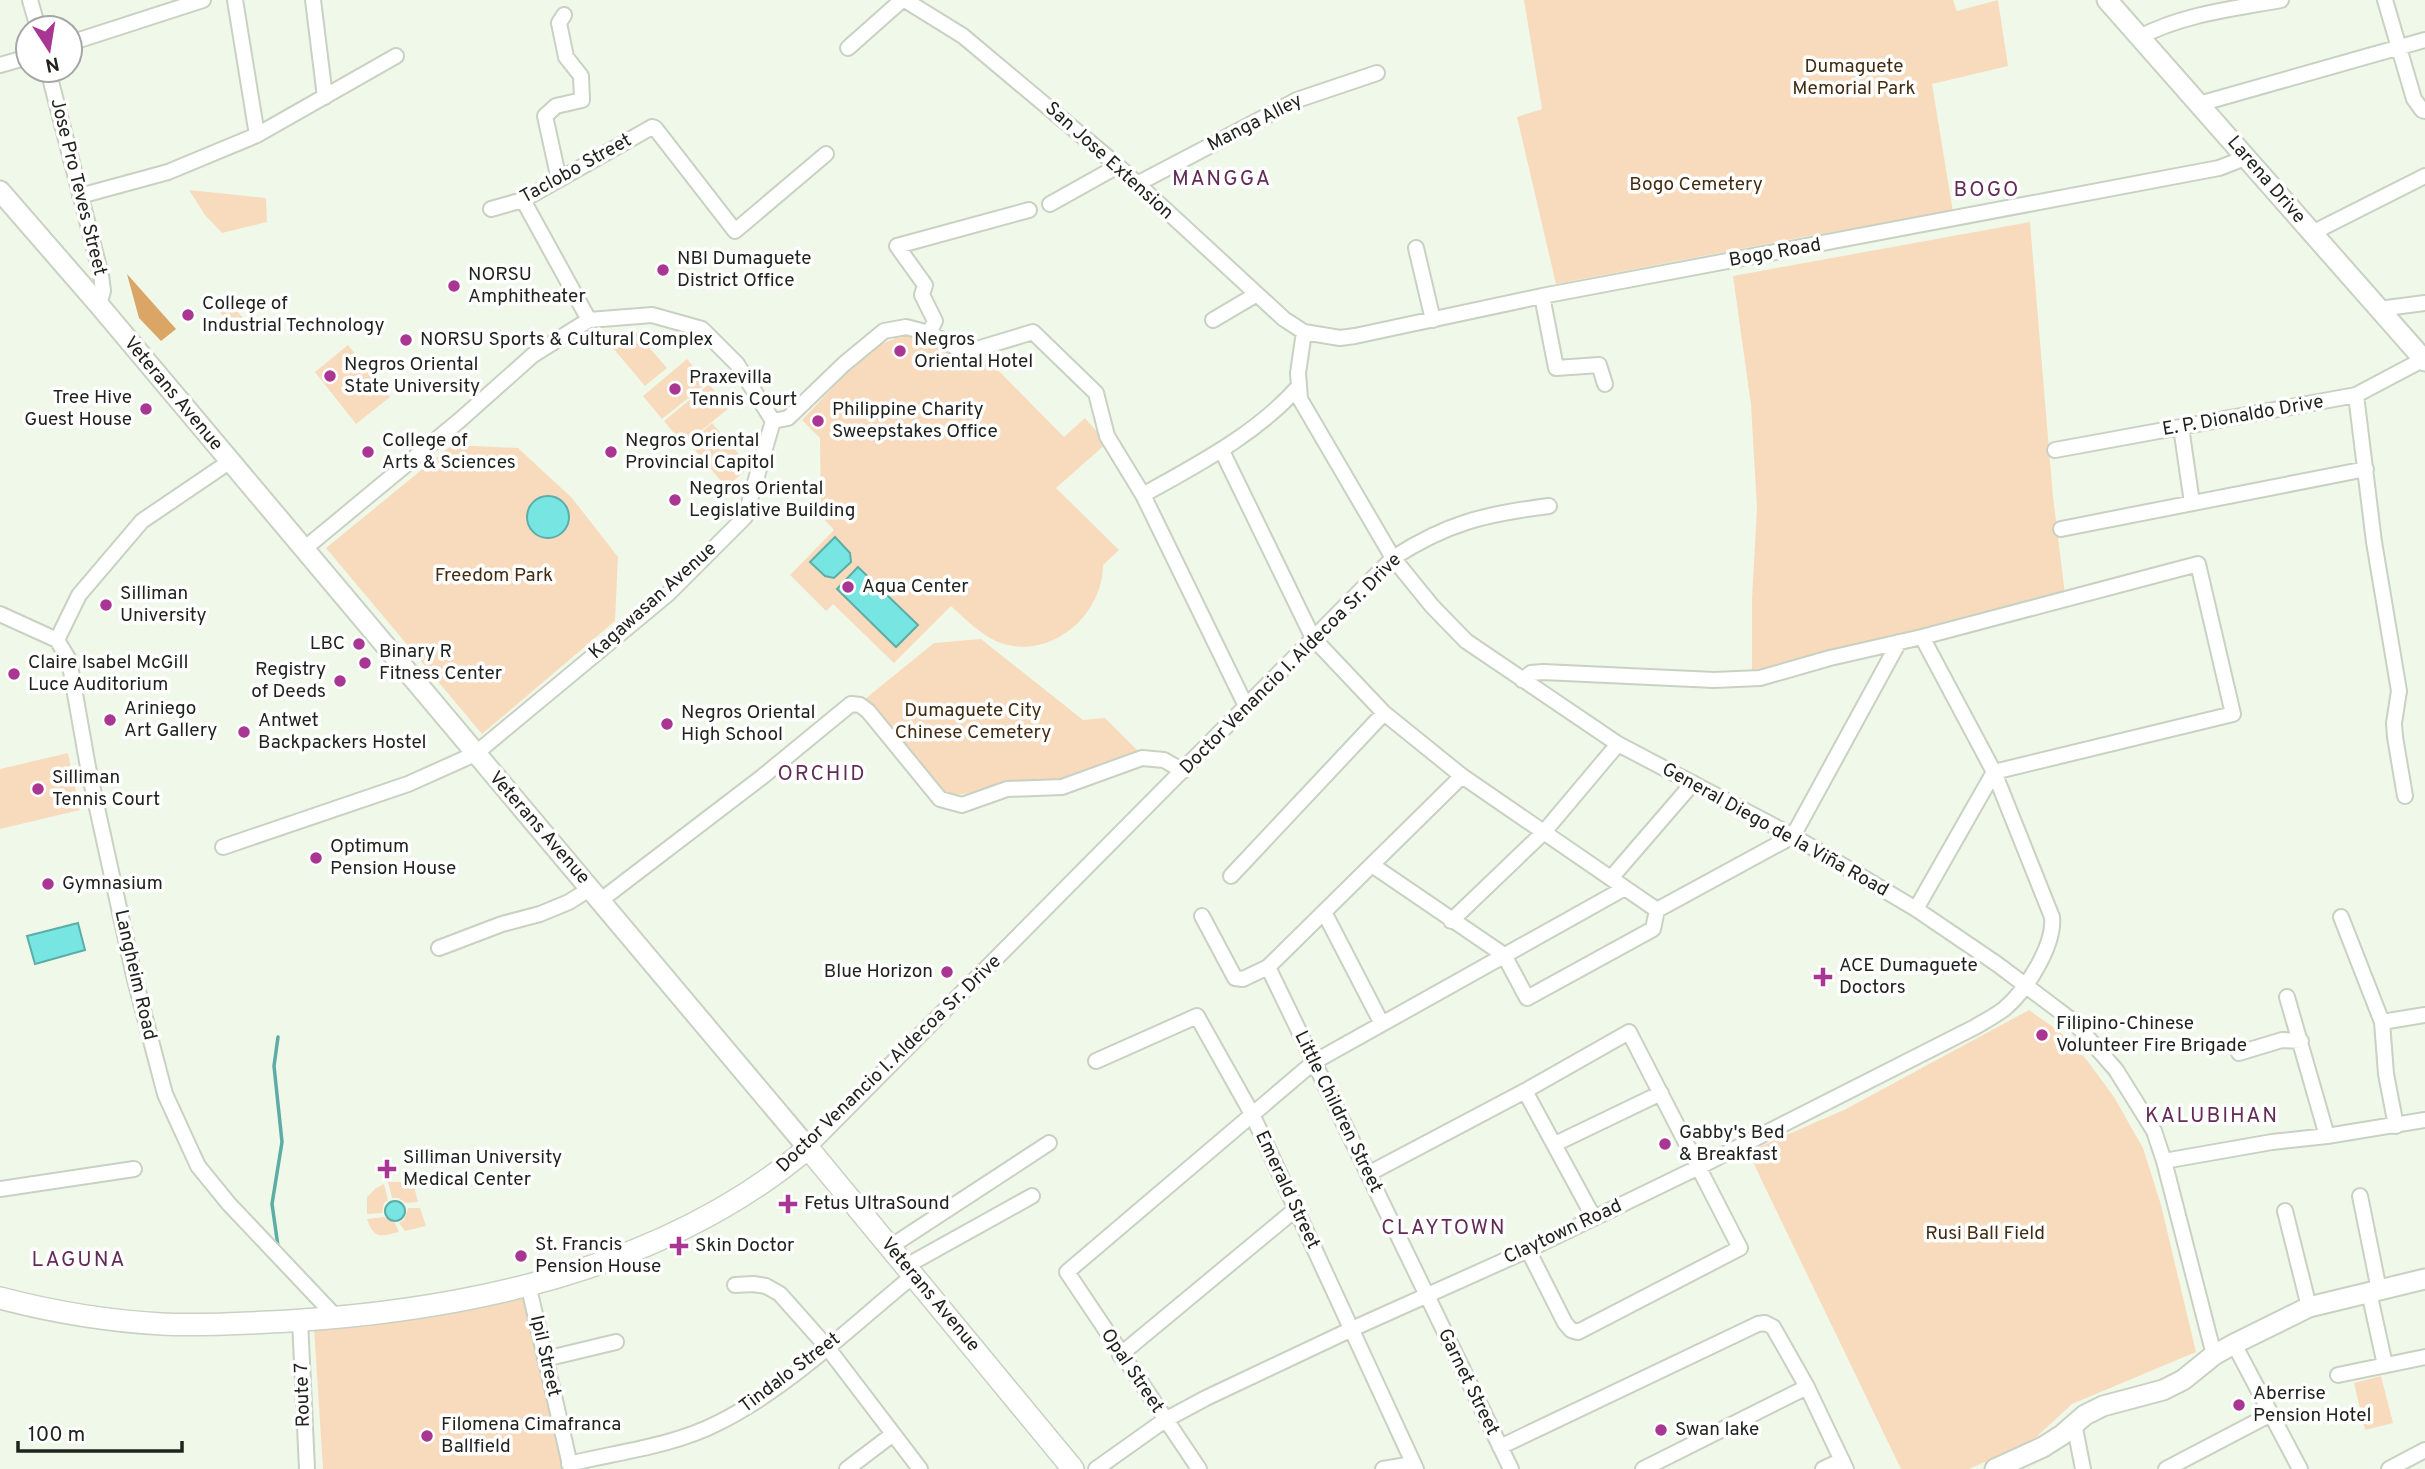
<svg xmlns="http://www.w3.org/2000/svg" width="2425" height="1469" font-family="Overpass,sans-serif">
<rect width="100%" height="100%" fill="#f0f9e9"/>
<path fill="#f8dbbc" d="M1524,0H1953L1957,11L1998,0L2008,66L1932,84L1953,212L1803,237L1556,284L1517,117L1542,109Z
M189,190L266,198L267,222L222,233L205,215Z
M2030,222L2053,497L2065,594L1871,648L1752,670V598L1757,508L1751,405L1733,276Z
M231,303L246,322L234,331L220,312Z
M633,329L667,368L645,386L612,347Z
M895,332L937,340L957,361L988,360L1064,437L1085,418L1107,443L1056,488L1119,550L1103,565C1103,616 1049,662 998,642C980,634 965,619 951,606L894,663L833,604L826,611L790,575L834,530L821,516L820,438L802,420L870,348L894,339Z
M348,345L390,397L356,424L315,372Z
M687,359L707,383L662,419L643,396Z
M709,384L729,408L684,445L664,421Z
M712,423L750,467L726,487L689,443Z
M452,445L518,448L572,498L618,557L615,621L482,734L326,548Z
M981,639L1083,720L1105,718L1140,753L1056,785H1023L943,797L865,699L934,643Z
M68,753L80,810L0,829V769Z
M2029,1010L2060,1032L2086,1059L2114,1097L2143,1148L2161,1205L2196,1352L2072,1404L2032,1441L1969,1469H1901L1748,1152L1846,1109Z
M388,1182H404L414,1187L418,1202L406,1203L398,1198H392Z
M384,1184L388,1200L384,1203L382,1213L367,1214V1197L376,1188Z
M408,1208H420L426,1226L405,1231L399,1223L404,1220Z
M384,1217L395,1223L399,1232C380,1237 374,1239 367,1219Z
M523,1296L563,1469H323L314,1328Z
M2381,1376L2393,1423L2365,1430L2354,1383Z"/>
<path fill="#dba566" d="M127,274L176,329L161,341L139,318Z"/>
<path fill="#77e6e2" stroke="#5daca7" stroke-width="2" d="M527 517a21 21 0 1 1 42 0a21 21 0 1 1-42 0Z
M835,537L850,553L851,562L834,578L825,576L810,562Z
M858,567L918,625L896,647L837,589Z
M78,923L85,950L35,964L27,936Z
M385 1211a10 10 0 1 1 20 0a10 10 0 1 1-20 0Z"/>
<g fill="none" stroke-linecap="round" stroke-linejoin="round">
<path stroke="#5daca7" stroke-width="3.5" d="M278,1037L274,1066L282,1142L272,1204L278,1246"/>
<g stroke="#c8d1c2" stroke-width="18">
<path id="minor" d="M30,0L38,28
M235,0L257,135
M313,0L325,97
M905,0L963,36L1118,166L1284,319L1304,332L1340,338L1355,336L1542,296L2219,168L2245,158
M2385,0L2414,99L2422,110L2425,111
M2140,37C2183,14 2233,9 2281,0
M70,43L203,0
M848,48L902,0
M0,65L28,57
M48,70L101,275L103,291L99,305
M2199,104L2425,40
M559,180L545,116L556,106L582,100L581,76L566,57L559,23L564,15
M1137,184L1297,100L1377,73
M80,196L168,172L257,135L396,56
M523,200L589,320
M1050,204L1118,166
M491,209L523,200L652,127L655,128L735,231L826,154
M2312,233L2425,176
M1416,248L1433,320
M1542,296L1556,368L1599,365L1605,384
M2379,309L2425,303
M1213,320L1257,294
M1304,332L1298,373L1300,399L1393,558L1432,606L1466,641L1618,744L1793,836L1916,909L1997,964L2074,1022L2116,1070L2154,1131L2164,1161L2214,1355
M929,333L935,321L922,295L925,285L897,246L1029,210
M2356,395L2374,542L2399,691L2394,723L2395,737L2405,796
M773,421L788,418L844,364L884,331L906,327L929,333L959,349L980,348L1033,332L1096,393L1107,436L1143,495L1246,706
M2181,427L2192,503
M2055,450L2356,395L2424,359
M1222,451L1313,638L1384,713L1462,776L1657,910
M1143,495C1198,464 1257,434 1299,386
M2061,529L2366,469
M0,614L57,640L69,660L88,767L134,976L165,1094L198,1166L229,1204L336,1317
M57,640L79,595L142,521L229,462
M1522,680L1531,673L1543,672L1714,680L1760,678L1830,658L1922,637L2198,564L2233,714L1994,772L1916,909
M223,847L408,784L475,754L669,593L745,517L773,421L737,364L702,329L652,315L589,320L533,355L460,420L304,549
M1372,865L1504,955L1527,998L1653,929L1657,910
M1231,876L1384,713
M1611,878L1693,783
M601,900L762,777L851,704L860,705L868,711L940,799L962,805L1007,789L1062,787L1142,758L1164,760L1183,771
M1657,910L1793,836L1899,642
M1324,912L1382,1024
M1202,916L1235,978L1243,979L1268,967L1462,776
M2341,917L2382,1022L2386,1074L2396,1126
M1451,921L1544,832L1618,744
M439,948L502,924L540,914L569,902L591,888
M1268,967L1511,1469
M2287,997L2327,1136
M2382,1022L2425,1015
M2239,1053L2282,1040L2301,1041
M1096,1061L1197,1016L1252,1114L1416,1469
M1525,1091L1594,1218
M1555,1144L1661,1093
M808,1148L1393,558C1447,523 1485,514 1549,506
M2164,1161L2272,1142L2327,1136L2425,1120
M1368,1174L1525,1091L1629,1032L1740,1248L1578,1332L1571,1330L1565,1323L1528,1250
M0,1189L134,1169
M2360,1196L2379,1290
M2285,1211L2309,1307
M890,1247L1049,1143
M906,1266L1032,1196
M528,1284L571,1469
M735,1285L753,1284L766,1286L780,1294L827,1347L920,1469
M2369,1292L2385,1365
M300,1320L307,1469
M2234,1344L2300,1469
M1120,1355L1296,1209
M545,1359L616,1342
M2338,1375L2425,1357
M2074,1423L2083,1469
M1500,1447L1758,1324L1765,1323L1773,1327L1807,1387L1846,1469
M569,1464C618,1452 673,1446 718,1423C787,1389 854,1324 914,1275
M847,1469L893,1434
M1096,1469L1165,1420L1206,1398L1352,1329L1528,1250L1699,1167L1975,1027C1985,1021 1995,1016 2004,1009C2026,991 2055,945 2052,917L1994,772L1922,637
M1199,1469L1067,1272L1314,1062L1625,888
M1383,1469L1413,1464
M1643,1469L1807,1387
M1823,1469L1842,1460
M2166,1469L2271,1414
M2389,1469L2425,1450"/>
</g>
<g stroke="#c8d1c2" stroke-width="23">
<path id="major" d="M2107,0L2425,361
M0,191L99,305L808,1148
M1995,1469L2043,1447L2062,1435L2085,1415L2103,1406L2163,1390L2183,1380L2214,1355L2234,1344L2309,1307L2425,1279"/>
</g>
<g stroke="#c8d1c2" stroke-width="24">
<path id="highway" d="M0,1298C53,1312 108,1321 162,1324C204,1326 247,1323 289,1321C470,1310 666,1268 808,1148L1073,1469"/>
</g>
<use href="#minor" stroke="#fff" stroke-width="14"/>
<use href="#major" stroke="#fff" stroke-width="19"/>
<use href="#highway" stroke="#fff" stroke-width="21"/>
</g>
<g fill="#a83692" stroke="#fff" stroke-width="2.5">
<circle cx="663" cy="270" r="7"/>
<circle cx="454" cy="286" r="7"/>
<circle cx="188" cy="315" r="7"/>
<circle cx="406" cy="340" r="7"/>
<circle cx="900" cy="351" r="7"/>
<circle cx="330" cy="376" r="7"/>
<circle cx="675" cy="389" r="7"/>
<circle cx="146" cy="409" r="7"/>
<circle cx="818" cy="421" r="7"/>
<circle cx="368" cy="452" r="7"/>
<circle cx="611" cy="452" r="7"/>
<circle cx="675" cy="500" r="7"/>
<circle cx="848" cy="587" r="7"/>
<circle cx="106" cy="605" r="7"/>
<circle cx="359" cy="644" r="7"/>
<circle cx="365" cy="663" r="7"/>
<circle cx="14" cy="674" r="7"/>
<circle cx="340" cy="681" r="7"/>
<circle cx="110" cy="720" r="7"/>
<circle cx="667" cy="724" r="7"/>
<circle cx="244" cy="732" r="7"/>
<circle cx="38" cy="789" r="7"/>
<circle cx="316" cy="858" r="7"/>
<circle cx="48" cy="884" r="7"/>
<circle cx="947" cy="972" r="7"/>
<path d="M1819.5 966.5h7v7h7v7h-7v7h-7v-7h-7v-7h7z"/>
<circle cx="2042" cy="1035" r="7"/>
<circle cx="1665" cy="1144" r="7"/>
<path d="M383.5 1158.5h7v7h7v7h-7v7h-7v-7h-7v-7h7z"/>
<path d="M784.5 1193.5h7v7h7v7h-7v7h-7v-7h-7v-7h7z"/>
<path d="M675.5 1235.5h7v7h7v7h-7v7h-7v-7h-7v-7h7z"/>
<circle cx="521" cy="1256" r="7"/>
<circle cx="2239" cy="1405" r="7"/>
<circle cx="1661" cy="1430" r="7"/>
<circle cx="427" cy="1436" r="7"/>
</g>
<g text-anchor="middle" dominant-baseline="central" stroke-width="7" stroke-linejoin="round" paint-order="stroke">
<g font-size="19" fill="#432c10" stroke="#fff">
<text x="1854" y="67">Dumaguete<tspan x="1854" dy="22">Memorial Park</tspan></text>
<text x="1696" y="185">Bogo Cemetery</text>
<text x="494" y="576">Freedom Park</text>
<text x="973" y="711">Dumaguete City<tspan x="973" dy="22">Chinese Cemetery</tspan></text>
<text x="1985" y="1234">Rusi Ball Field</text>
</g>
<g font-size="19" fill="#20231e" stroke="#fff">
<text transform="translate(1255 123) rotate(-27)">Manga Alley</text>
<text transform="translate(1109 161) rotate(42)">San Jose Extension</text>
<text transform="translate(576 169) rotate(-29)">Taclobo Street</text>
<text transform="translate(2266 180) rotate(49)">Larena Drive</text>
<text transform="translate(78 187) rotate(76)">Jose Pro Teves Street</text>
<text transform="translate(1775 253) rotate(-10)">Bogo Road</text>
<text transform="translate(173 394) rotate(50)">Veterans Avenue</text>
<text transform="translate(2243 416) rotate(-10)">E. P. Dionaldo Drive</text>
<text transform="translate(653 601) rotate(-42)">Kagawasan Avenue</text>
<text transform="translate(1291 664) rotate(-45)">Doctor Venancio I. Aldecoa Sr. Drive</text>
<text transform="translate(539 828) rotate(49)">Veterans Avenue</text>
<text transform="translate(1775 830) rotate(29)">General Diego de la Viña Road</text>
<text transform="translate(135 975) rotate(77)">Langheim Road</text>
<text transform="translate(889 1064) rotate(-44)">Doctor Venancio I. Aldecoa Sr. Drive</text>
<text transform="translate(1338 1112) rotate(64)">Little Children Street</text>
<text transform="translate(1287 1190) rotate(65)">Emerald Street</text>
<text transform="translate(1563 1232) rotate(-25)">Claytown Road</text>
<text transform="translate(930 1295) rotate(50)">Veterans Avenue</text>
<text transform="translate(545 1356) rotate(77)">Ipil Street</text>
<text transform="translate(1132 1371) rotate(56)">Opal Street</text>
<text transform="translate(790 1373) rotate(-37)">Tindalo Street</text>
<text transform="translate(1468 1382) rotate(64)">Garnet Street</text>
<text transform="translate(303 1395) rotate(-92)">Route 7</text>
</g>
<g font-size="19" fill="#20231e" stroke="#fff" text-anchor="start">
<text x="677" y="259">NBI Dumaguete<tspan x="677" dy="22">District Office</tspan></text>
<text x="468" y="275">NORSU<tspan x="468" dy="22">Amphitheater</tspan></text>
<text x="202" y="304">College of<tspan x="202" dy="22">Industrial Technology</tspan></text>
<text x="420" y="340">NORSU Sports &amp; Cultural Complex</text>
<text x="914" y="340">Negros<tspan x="914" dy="22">Oriental Hotel</tspan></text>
<text x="344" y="365">Negros Oriental<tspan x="344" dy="22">State University</tspan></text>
<text x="689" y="378">Praxevilla<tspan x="689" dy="22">Tennis Court</tspan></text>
<text x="132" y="398" text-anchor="end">Tree Hive<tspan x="132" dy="22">Guest House</tspan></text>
<text x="832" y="410">Philippine Charity<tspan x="832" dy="22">Sweepstakes Office</tspan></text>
<text x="382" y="441">College of<tspan x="382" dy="22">Arts &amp; Sciences</tspan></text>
<text x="625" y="441">Negros Oriental<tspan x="625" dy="22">Provincial Capitol</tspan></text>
<text x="689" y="489">Negros Oriental<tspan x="689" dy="22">Legislative Building</tspan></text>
<text x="862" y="587">Aqua Center</text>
<text x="120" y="594">Silliman<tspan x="120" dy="22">University</tspan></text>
<text x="345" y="644" text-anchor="end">LBC</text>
<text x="379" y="652">Binary R<tspan x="379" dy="22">Fitness Center</tspan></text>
<text x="28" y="663">Claire Isabel McGill<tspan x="28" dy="22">Luce Auditorium</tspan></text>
<text x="326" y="670" text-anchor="end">Registry<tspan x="326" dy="22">of Deeds</tspan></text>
<text x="124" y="709">Ariniego<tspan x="124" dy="22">Art Gallery</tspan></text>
<text x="681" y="713">Negros Oriental<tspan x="681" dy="22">High School</tspan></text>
<text x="258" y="721">Antwet<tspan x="258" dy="22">Backpackers Hostel</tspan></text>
<text x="52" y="778">Silliman<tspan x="52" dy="22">Tennis Court</tspan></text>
<text x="330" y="847">Optimum<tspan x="330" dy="22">Pension House</tspan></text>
<text x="62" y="884">Gymnasium</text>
<text x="1839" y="966">ACE Dumaguete<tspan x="1839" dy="22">Doctors</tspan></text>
<text x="933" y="972" text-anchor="end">Blue Horizon</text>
<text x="2056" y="1024">Filipino-Chinese<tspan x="2056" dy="22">Volunteer Fire Brigade</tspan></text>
<text x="1679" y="1133">Gabby's Bed<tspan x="1679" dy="22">&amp; Breakfast</tspan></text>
<text x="403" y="1158">Silliman University<tspan x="403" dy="22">Medical Center</tspan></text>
<text x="804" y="1204">Fetus UltraSound</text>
<text x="535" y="1245">St. Francis<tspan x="535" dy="22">Pension House</tspan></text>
<text x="695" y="1246">Skin Doctor</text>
<text x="2253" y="1394">Aberrise<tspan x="2253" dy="22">Pension Hotel</tspan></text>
<text x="441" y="1425">Filomena Cimafranca<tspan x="441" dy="22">Ballfield</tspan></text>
<text x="1675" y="1430">Swan lake</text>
</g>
<g font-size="21" letter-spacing="2" fill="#632b57" stroke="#fff">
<text x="1222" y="179">MANGGA</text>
<text x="1987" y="190">BOGO</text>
<text x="822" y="774">ORCHID</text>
<text x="2212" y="1116">KALUBIHAN</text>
<text x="1444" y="1228">CLAYTOWN</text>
<text x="79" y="1260">LAGUNA</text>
</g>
</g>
<g transform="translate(49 49) rotate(168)"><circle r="33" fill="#ffffff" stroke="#a6a7a5" stroke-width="2"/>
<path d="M0-5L12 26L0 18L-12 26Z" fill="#a83692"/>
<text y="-10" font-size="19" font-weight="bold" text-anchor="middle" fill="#20231e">N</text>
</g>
<path d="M18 1441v10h164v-10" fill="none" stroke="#20231e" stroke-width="3.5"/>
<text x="28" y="1441" font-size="21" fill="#20231e" stroke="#ffffff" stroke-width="5" paint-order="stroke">100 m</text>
</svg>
